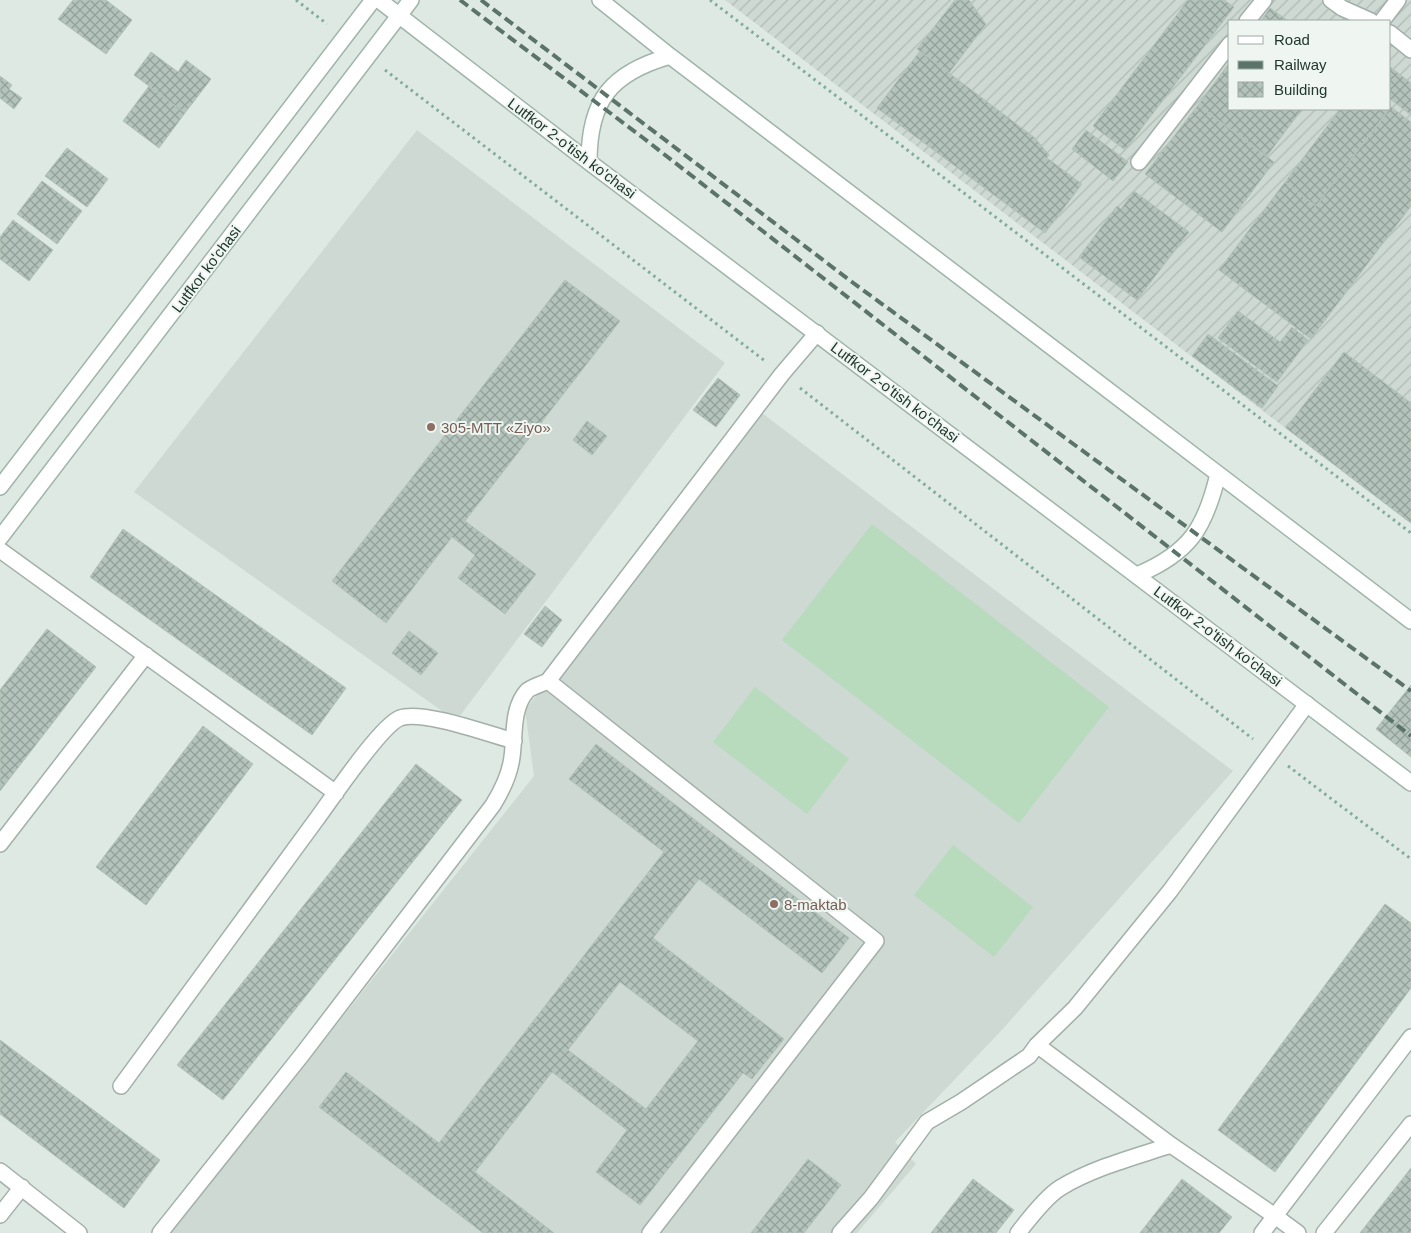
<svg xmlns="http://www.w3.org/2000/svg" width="1411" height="1233" font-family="Helvetica,sans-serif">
<defs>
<pattern id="industrial-furrows" width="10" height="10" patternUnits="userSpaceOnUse" patternTransform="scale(1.25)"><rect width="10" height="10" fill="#cdd9d2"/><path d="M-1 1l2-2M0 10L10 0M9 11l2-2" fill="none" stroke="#b0bbb5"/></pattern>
<pattern id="building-cross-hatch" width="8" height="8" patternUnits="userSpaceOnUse" patternTransform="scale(1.25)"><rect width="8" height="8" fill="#b4c4bc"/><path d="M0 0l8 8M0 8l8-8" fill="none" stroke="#92a099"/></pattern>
</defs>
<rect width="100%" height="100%" fill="#dfe9e3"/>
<path fill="#cdd9d2" d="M417,130L725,363L456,721L134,492Z
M762,413L1233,771L1000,1032L895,1142L916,1164L857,1233H171L534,776L525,710Z"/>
<path fill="url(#industrial-furrows)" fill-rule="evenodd" d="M725,0H1411V524ZM1230,21H1390V109H1230Z"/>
<path fill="#b8dabd" d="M872,524L1109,707L1019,823L782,640Z
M755,687L849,759L807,814L713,742Z
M953,845L1033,907L994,957L914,895Z"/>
<path fill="url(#building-cross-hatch)" stroke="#b2c3b9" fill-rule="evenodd" d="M73,0H106L132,20L106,54L58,19Z
M955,0H969L986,24L949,73L917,49Z
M1188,0H1224L1234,7L1125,150L1093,126Z
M1270,8L1288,21H1261Z
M920,51L1035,138L1049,155L1047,158L1082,184L1045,233L877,108Z
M151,52L178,72L186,60L211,79L185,113L134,75Z
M1230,62V109H1302L1267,156L1198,105Z
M1390,67L1411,83V115L1390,99Z
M0,76L12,85L9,89L22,98L14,109L0,98Z
M149,86L185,113L159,148L123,121Z
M1198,105L1274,162L1222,232L1145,174Z
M1391,107L1411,122V206L1311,339L1219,270L1285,182L1316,206Z
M1340,109H1389L1316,206L1285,182Z
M1086,130L1128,162L1113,181L1072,149Z
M67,148L108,179L87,207L45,176Z
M42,181L82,211L57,244L17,214Z
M1134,191L1189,232L1137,300L1079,257L1117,206L1121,209Z
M13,220L53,250L29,281L0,259V237Z
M565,280L620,321L465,521L536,574L505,614L458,578L475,555L452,537L386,623L332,581Z
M1238,311L1280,342L1292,327L1308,340L1277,382L1218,338Z
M1208,334L1278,386L1262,408L1192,356Z
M1344,352L1411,403V523L1286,428Z
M718,378L740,395L716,427L693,410Z
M587,421L607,436L592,455L573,440Z
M123,529L346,688L312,735L90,577Z
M545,606L562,620L542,647L524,634Z
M47,629L96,667L0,791V690Z
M409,631L438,653L421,675L392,653Z
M1411,685V757L1376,729Z
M203,726L253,764L146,905L96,867Z
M596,744L849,938L822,973L699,879L653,938L784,1039L752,1079L743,1073L640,1205L596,1172L627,1130L552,1072L475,1172L554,1233H483L319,1107L346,1072L439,1143L664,852L569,779ZM620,982L698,1041L646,1109L568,1050Z
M416,764L462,800L223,1100L177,1065Z
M1385,904L1411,923V988L1275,1172L1218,1130Z
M0,1040L160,1160L124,1208L0,1114Z
M808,1159L841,1185L804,1233H751Z
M1411,1168V1233H1360Z
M973,1179L1014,1210L996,1233H931Z
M1182,1179L1232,1217L1219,1233H1140Z"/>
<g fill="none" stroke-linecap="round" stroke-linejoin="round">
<g stroke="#a2b0a9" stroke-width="18">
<path id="service" d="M1331,0L1342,8L1371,21
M1247,21L1264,0
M1382,21L1398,0
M1390,33L1411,50
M1139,162L1230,44
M0,550L336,793
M548,681L876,941L650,1233
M0,844L146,655
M1037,1045L1171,1145L1275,1216L1298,1233
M121,1086C186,997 251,909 316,820C331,800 380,726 400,718C423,710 488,734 514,741
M0,1171L79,1233
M0,1215L22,1187
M160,1233L301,1056L493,805C501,792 508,778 511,763C516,740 510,710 527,691C531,687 542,684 548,681L782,374L817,333
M840,1233L871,1198L927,1122L961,1102L1029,1056L1037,1045L1075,1008L1170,891L1307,704
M1018,1233C1028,1220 1047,1196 1060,1188C1092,1168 1135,1157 1171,1145
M1262,1233L1411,1037
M1324,1233L1411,1124"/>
</g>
<g stroke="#9fb5a9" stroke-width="18">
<path id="secondary" d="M379,0L589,162L1411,783
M600,0L670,56L1411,621
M589,162C589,100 611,73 670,56
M0,487L373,0
M0,538L411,0
M1137,575C1189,553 1205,529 1218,474"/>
</g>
<path stroke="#80ac98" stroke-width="3" stroke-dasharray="2.5 4" stroke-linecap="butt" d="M296,0L327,24
M710,0L1411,533
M385,70L765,361
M800,388L1253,739
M1288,766L1411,859"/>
<use href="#service" stroke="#fff" stroke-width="15"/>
<use href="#secondary" stroke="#fff" stroke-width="15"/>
<path stroke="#5b746a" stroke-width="4" stroke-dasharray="10 5" stroke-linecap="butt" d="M460,0L642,137L1411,736
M481,0L852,282L1411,691"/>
</g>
<g fill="#8d6e63" stroke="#eff6f2" stroke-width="2">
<circle cx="431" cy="427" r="5"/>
<circle cx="774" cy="904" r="5"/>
</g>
<g text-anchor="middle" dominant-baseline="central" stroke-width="4" stroke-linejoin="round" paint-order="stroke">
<g font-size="15" fill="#21382f" stroke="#eff6f2">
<text transform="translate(572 148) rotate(37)">Lutfkor 2-o'tish ko'chasi</text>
<text transform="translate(206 269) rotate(-53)">Lutfkor ko'chasi</text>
<text transform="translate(895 392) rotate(37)">Lutfkor 2-o'tish ko'chasi</text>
<text transform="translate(1218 636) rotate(37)">Lutfkor 2-o'tish ko'chasi</text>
</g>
<g font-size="15" fill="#785e54" stroke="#eff6f2" text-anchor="start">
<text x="441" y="427">305-MTT «Ziyo»</text>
<text x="784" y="904">8-maktab</text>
</g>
</g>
<rect x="1228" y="20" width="162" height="90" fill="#eff6f2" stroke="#9daaa4"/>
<rect x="1238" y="36" width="25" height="8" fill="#ffffff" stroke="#9daaa4"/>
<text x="1274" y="45" font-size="15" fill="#21382f">Road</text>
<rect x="1238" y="61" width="25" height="8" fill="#5b746a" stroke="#9daaa4"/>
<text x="1274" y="70" font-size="15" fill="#21382f">Railway</text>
<rect x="1238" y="82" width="25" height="15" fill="url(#building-cross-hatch)" stroke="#9daaa4"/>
<text x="1274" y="95" font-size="15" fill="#21382f">Building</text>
</svg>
